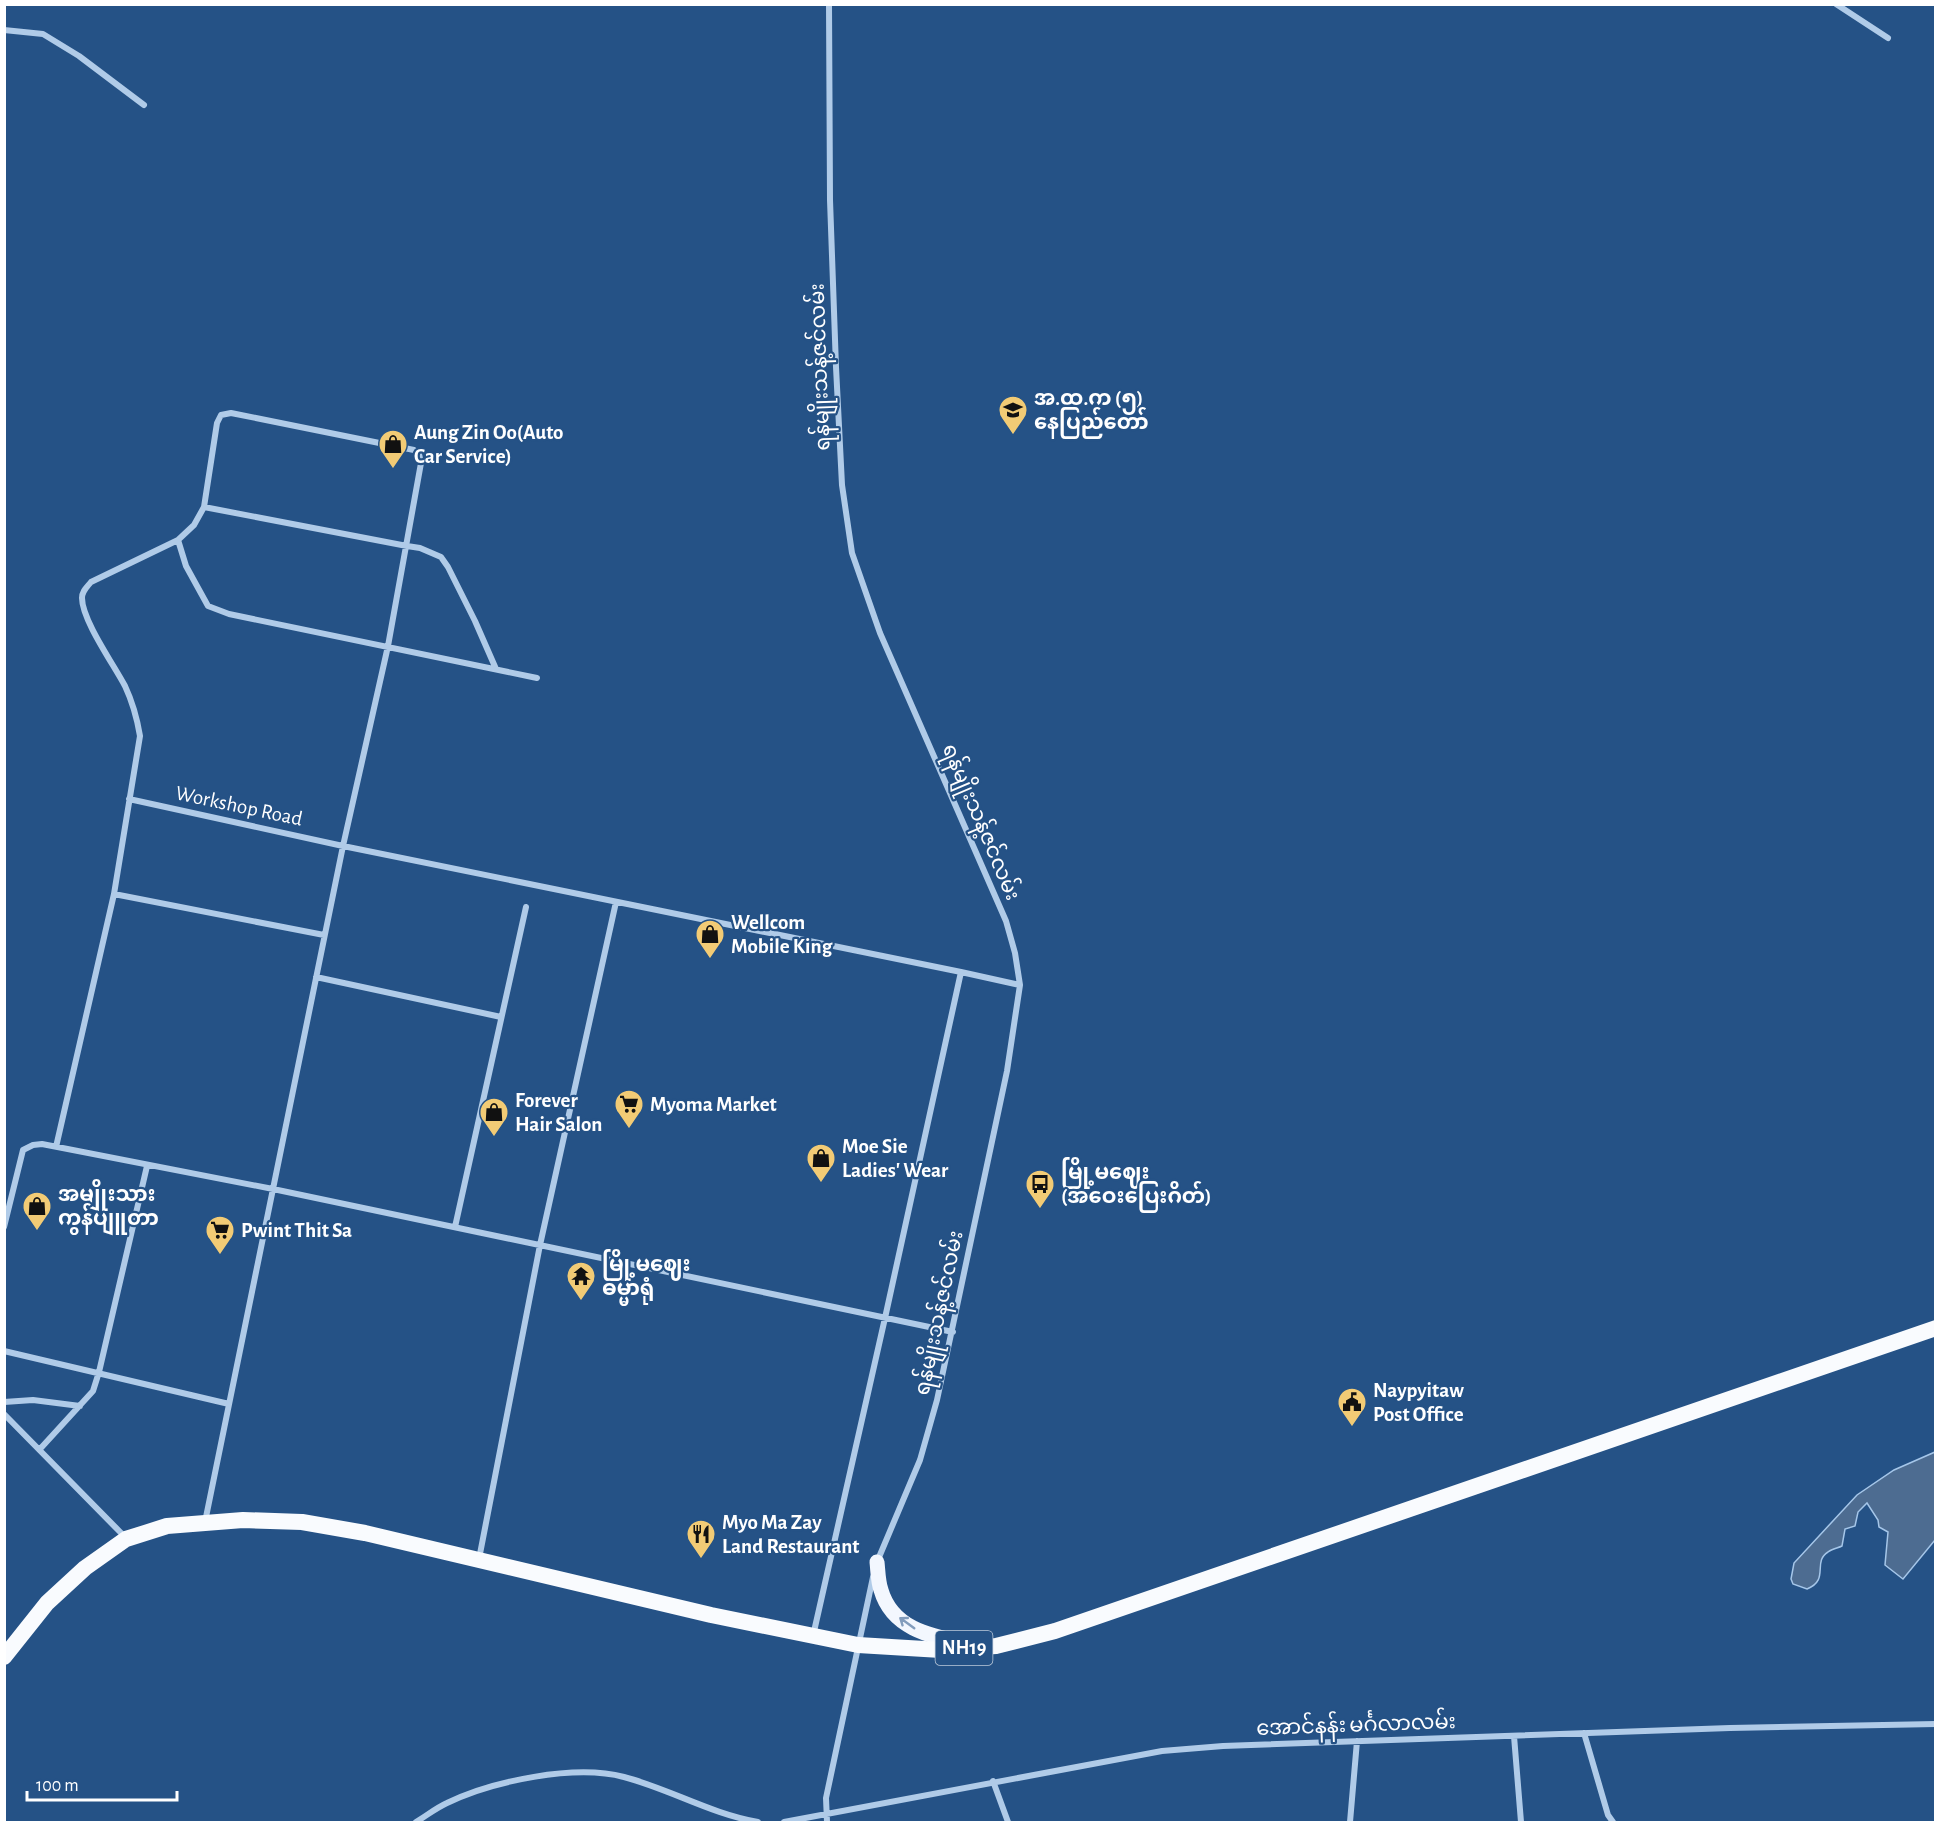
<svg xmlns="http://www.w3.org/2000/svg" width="1940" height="1827" font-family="'Alegreya Sans','Noto Sans Myanmar',sans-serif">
<rect width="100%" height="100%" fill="#255286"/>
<path fill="#4d6c91" stroke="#a5c6e9" stroke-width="1.5" d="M1935,1452V1540L1903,1579L1885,1565L1888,1532L1879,1527L1878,1520L1867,1503L1858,1512L1855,1526L1845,1529L1842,1546C1838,1548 1832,1549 1828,1552C1812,1562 1830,1580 1807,1589L1793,1584L1791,1579L1794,1563L1857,1495L1894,1470Z"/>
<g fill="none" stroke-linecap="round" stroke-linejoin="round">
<path stroke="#b0cbe8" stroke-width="6" d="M829,4L830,200L836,367L842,485L852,553L880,633L1006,921L1015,953L1020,985L1007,1071L937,1400L920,1460L877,1562
M1836,4L1888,38
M4,30L43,34L79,56L144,105
M178,540L186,566L208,606L229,614L537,678
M129,799L343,846L961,972
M114,894L324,935
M316,977L501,1017
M56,1147L114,894L140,736C137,718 133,703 125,686C114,665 82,620 82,598C82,591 87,587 91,582L178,540L194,525L204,507
M4,1227L23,1150L33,1145L42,1144L273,1189L953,1332
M455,1227L526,907
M4,1351L229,1404
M4,1402L33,1400L80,1406
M4,1414L126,1538
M40,1449L93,1391L99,1372L147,1166
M205,1522L343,846L388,646L421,463L419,454L414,450L231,413L221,415L217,423L204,507L407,546L420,548L441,557L448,567L475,621L496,669
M479,1559L540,1245L616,902
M813,1636L885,1318L961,972L1020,985
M1584,1733L1608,1815L1613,1822
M1514,1736L1521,1822
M993,1781L1008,1822
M416,1822C426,1816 436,1808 447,1803C492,1781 575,1764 624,1777C670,1789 711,1814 758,1822
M784,1822L1162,1751L1223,1746L1730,1728L1936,1724
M827,1822L826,1798L873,1577
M1350,1822L1357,1741"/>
<path stroke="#f3f7fe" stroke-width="15" d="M877,1562C878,1571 878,1582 881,1590C893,1632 937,1637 973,1645"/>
<path stroke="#f9fbfe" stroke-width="16" d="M4,1657L47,1603L85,1568L126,1539L167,1526L243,1520L302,1522L365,1533L711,1615L858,1645L941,1650L981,1647L996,1646L1055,1631L1936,1328"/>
</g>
<defs><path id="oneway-shaft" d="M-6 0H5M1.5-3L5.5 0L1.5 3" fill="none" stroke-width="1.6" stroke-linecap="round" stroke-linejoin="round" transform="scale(1.5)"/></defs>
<use stroke="#829cbc" href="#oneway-shaft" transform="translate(907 1623) rotate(-144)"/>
<defs>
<g id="school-pin" transform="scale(1.5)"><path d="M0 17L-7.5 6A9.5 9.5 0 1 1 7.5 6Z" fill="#f2cb75" stroke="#255286"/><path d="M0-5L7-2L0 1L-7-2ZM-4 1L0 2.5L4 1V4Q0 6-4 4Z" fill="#111"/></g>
<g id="shop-pin" transform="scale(1.5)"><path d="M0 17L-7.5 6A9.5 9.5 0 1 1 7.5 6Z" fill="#f2cb75" stroke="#255286"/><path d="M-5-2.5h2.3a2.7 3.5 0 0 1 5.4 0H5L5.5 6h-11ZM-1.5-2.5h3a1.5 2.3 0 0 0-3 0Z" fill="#111"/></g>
<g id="supermarket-pin" transform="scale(1.5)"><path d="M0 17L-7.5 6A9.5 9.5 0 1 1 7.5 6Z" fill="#f2cb75" stroke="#255286"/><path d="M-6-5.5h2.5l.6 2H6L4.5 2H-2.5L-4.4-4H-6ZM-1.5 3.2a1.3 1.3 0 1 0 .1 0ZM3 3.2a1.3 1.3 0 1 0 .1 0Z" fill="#111"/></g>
<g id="bus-pin" transform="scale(1.5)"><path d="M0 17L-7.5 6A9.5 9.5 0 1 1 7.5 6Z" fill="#f2cb75" stroke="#255286"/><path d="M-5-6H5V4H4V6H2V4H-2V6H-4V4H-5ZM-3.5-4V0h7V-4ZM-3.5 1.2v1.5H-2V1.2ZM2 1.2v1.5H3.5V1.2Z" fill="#111"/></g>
<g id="temple-pin" transform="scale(1.5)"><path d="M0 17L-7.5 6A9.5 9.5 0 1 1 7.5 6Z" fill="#f2cb75" stroke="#255286"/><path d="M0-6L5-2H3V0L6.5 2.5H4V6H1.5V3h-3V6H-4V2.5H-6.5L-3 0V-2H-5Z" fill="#111"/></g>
<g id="civic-pin" transform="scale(1.5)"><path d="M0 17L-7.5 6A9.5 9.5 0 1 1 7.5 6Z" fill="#f2cb75" stroke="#255286"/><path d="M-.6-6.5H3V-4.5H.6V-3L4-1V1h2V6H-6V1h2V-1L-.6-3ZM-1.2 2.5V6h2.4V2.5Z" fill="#111"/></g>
<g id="restaurant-pin" transform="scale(1.5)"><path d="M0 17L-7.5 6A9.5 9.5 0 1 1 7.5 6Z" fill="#f2cb75" stroke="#255286"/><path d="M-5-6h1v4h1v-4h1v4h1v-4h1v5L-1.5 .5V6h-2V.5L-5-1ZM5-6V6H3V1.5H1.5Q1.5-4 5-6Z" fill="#111"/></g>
</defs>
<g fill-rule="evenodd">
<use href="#school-pin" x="1013" y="410"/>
<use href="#shop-pin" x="393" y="444"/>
<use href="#shop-pin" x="710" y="934"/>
<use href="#supermarket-pin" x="629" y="1104"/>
<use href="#shop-pin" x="494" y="1112"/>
<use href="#shop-pin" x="821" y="1158"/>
<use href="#bus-pin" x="1040" y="1184"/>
<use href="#shop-pin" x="37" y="1206"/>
<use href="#supermarket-pin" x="220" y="1230"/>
<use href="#temple-pin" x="581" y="1276"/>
<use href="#civic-pin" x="1352" y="1402"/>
<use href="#restaurant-pin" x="701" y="1534"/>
</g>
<g text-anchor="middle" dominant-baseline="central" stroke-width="4.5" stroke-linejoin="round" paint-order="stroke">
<rect fill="#255286" stroke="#becbdb" stroke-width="1.5" x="935.5" y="1631" width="57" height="34" rx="4.5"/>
<g font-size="20" font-weight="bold" fill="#fff">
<text x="964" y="1648">NH19</text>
</g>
<g font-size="21" fill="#fff" stroke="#255286">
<text transform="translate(820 367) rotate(-92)">ရန်မျိုးသန့်ဇင်လမ်း</text>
<text transform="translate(239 806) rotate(12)">Workshop Road</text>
<text transform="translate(981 822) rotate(67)">ရန်မျိုးသန့်ဇင်လမ်း</text>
<text transform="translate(939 1313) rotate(-78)">ရန်မျိုးသန့်ဇင်လမ်း</text>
<text transform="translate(1356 1725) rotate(-2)">အောင်နန်း မင်္ဂလာလမ်း</text>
</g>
<g font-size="21" font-weight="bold" fill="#fff" stroke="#255286" text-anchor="start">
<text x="1034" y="398">အ.ထ.က (၅)<tspan x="1034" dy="24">နေပြည်တော်</tspan></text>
<text x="414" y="432">Aung Zin Oo(Auto<tspan x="414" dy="24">Car Service)</tspan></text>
<text x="731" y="922">Wellcom<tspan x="731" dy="24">Mobile King</tspan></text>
<text x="515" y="1100">Forever<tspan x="515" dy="24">Hair Salon</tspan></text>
<text x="650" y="1104">Myoma Market</text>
<text x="842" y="1146">Moe Sie<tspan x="842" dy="24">Ladies' Wear</tspan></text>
<text x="1061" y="1172">မြို့မဈေး<tspan x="1061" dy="24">(အဝေးပြေးဂိတ်)</tspan></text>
<text x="58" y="1194">အမျိုးသား<tspan x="58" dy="24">ကွန်ပျူတာ</tspan></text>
<text x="241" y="1230">Pwint Thit Sa</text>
<text x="602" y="1264">မြို့မဈေး<tspan x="602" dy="24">ဓမ္မာရုံ</tspan></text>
<text x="1373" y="1390">Naypyitaw<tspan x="1373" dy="24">Post Office</tspan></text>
<text x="722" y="1522">Myo Ma Zay<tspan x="722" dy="24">Land Restaurant</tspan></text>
</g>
</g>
<rect width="1940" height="1827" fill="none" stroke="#ffffff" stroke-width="12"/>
<path d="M27 1791v9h150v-9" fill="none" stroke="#ffffff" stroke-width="3"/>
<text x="36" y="1791" font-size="18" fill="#ffffff" stroke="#255286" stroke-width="4.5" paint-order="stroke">100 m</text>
</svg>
